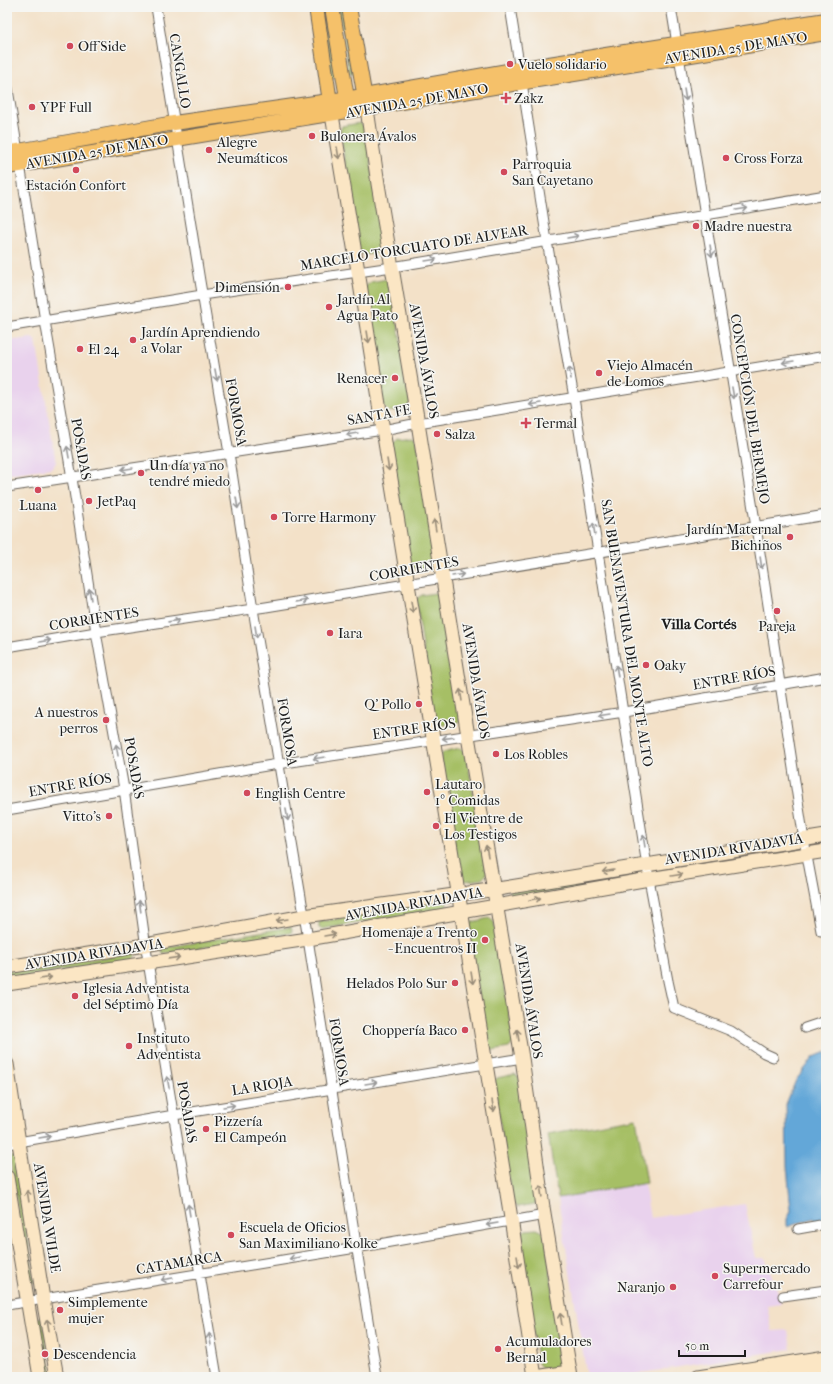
<svg xmlns="http://www.w3.org/2000/svg" width="833" height="1384" font-family="'IM FELL French Canon',serif">
<rect width="100%" height="100%" fill="#f6f6f2"/>
<filter id="ink" filterUnits="userSpaceOnUse"><feTurbulence type="fractalNoise" baseFrequency=".025" numOctaves="2"/><feDisplacementMap in="SourceGraphic" scale="8" xChannelSelector="R" yChannelSelector="G"/><feConvolveMatrix kernelMatrix="1 2 1 2 8 2 1 2 1" color-interpolation-filters="sRGB"/></filter>
<filter id="wash" filterUnits="userSpaceOnUse"><feTurbulence type="fractalNoise" baseFrequency=".012" numOctaves="4" result="noise"/><feDisplacementMap in="SourceGraphic" scale="16" xChannelSelector="R" yChannelSelector="G"/><feGaussianBlur stdDeviation="0.9" result="paint"/><feColorMatrix in="noise" values="0 0 0 0 0 0 0 0 0 0 0 0 0 0 0 0 0 1.4 0 .05"/><feComposite in="paint" operator="in"/></filter>
<g filter="url(#wash)">
<rect width="100%" height="100%" fill="#f3e1c8"/>
<path fill="#e9d2ed" d="M32,338L36,341L56,463L51,468L7,474V341Z
M644,1183L650,1218L745,1204L756,1258H765L777,1289L781,1304L767,1306L772,1331L788,1330L791,1349L617,1377H587L558,1198Z"/>
<path fill="#a6bf65" stroke="#616e40" d="M320,7H328L338,76L331,78Z
M338,7H346L357,72L349,74Z
M360,123L365,127L385,247L382,252L364,255L359,251L340,131L342,126Z
M387,279L391,283L411,402L408,408L389,412L383,406L365,287L371,282Z
M412,436L417,439L436,559L432,566L416,569L410,565L390,445L397,438Z
M435,593L442,595L460,717L459,722L438,726L434,721L416,599L422,595Z
M460,748L466,752L487,874L482,879L466,881L460,878L440,759L443,752Z
M793,847L794,850L666,874L664,867Z
M635,871V878L511,899L509,890Z
M444,901L447,904V907L445,909L321,929L319,928V922Z
M489,918L494,922L514,1042L509,1048L492,1051L487,1046L468,929L472,922Z
M291,927L292,931L291,933L163,954L161,948Z
M135,953V956L133,959L7,979V971Z
M515,1074L520,1079L538,1197L535,1204L518,1207L512,1202L494,1081L497,1078Z
M636,1118L647,1183L558,1198L548,1134Z
M15,1155L34,1282L30,1283L28,1281L10,1157Z
M537,1229L545,1233L563,1363C556,1372 545,1374 538,1363L518,1238L525,1230Z
M42,1317L52,1377H45L36,1319Z"/>
<path fill="#63a7d8" stroke="#40627a" d="M826,1052V1223L817,1224L814,1218L787,1227V1219L791,1211L787,1166L786,1104L796,1080L814,1057Z"/>
</g>
<g filter="url(#ink)">
<g fill="none" stroke-linecap="round" stroke-linejoin="round">
<g stroke="#676158" stroke-width="11">
<path id="street" d="M156,7L200,281L229,453L253,609L308,939L377,1377
M510,7L547,241L574,398L649,879L668,981L674,1008L731,1031L764,1053L773,1057
M671,7L756,527L804,840L821,931H826
M7,83L45,321L72,478L96,632L124,789L148,962L217,1377
M7,327L202,295L392,267L826,195
M7,487L383,430L418,423L826,356
M7,647L96,632L266,607L826,515
M7,810L278,764L624,712L826,677
M805,1028L826,1021
M7,1144L174,1115L522,1058
M798,1229L826,1224
M783,1296L826,1290
M7,1305L356,1248L545,1215"/>
</g>
<g stroke="#676158" stroke-width="15">
<path id="secondary" d="M367,109L378,184L418,423L468,736L522,1058L543,1207L571,1377
M332,115L358,271L383,430L510,1212L535,1377
M7,967L145,945L304,916L504,888L826,836
M7,984L308,939L649,879L826,851
M7,1064L43,1299L57,1377
M7,1177L40,1377
M535,1377L570,1372
M698,1377L826,1357
M772,1377L826,1368"/>
</g>
<g stroke="#676158" stroke-width="16">
<path id="primary" d="M316,7L331,109
M332,7L347,98
M349,7L366,104
M7,153L174,123L364,96L530,67L826,20
M7,167C280,123 553,76 826,33"/>
</g>
<use href="#street" stroke="#fff" stroke-width="9"/>
<use href="#secondary" stroke="#fbe6c4" stroke-width="13"/>
<use href="#primary" stroke="#f5c16b" stroke-width="14"/>
</g>
<defs><path id="oneway-shaft" d="M-6 0H5M1.5-3L5.5 0L1.5 3" fill="none" stroke-width="1.6" stroke-linecap="round" stroke-linejoin="round"/></defs>
<g stroke="#999">
<use href="#oneway-shaft" transform="translate(685 95) rotate(81)"/>
<use href="#oneway-shaft" transform="translate(742 209) rotate(-9)"/>
<use href="#oneway-shaft" transform="translate(573 237) rotate(-10)"/>
<use href="#oneway-shaft" transform="translate(711 251) rotate(81)"/>
<use href="#oneway-shaft" transform="translate(431 260) rotate(-9)"/>
<use href="#oneway-shaft" transform="translate(788 362) rotate(171)"/>
<use href="#oneway-shaft" transform="translate(570 373) rotate(-100)"/>
<use href="#oneway-shaft" transform="translate(216 375) rotate(80)"/>
<use href="#oneway-shaft" transform="translate(733 393) rotate(80)"/>
<use href="#oneway-shaft" transform="translate(535 404) rotate(171)"/>
<use href="#oneway-shaft" transform="translate(352 434) rotate(171)"/>
<use href="#oneway-shaft" transform="translate(68 452) rotate(-100)"/>
<use href="#oneway-shaft" transform="translate(127 469) rotate(171)"/>
<use href="#oneway-shaft" transform="translate(237 503) rotate(81)"/>
<use href="#oneway-shaft" transform="translate(594 529) rotate(-99)"/>
<use href="#oneway-shaft" transform="translate(761 563) rotate(82)"/>
<use href="#oneway-shaft" transform="translate(458 575) rotate(-9)"/>
<use href="#oneway-shaft" transform="translate(90 594) rotate(-99)"/>
<use href="#oneway-shaft" transform="translate(302 601) rotate(-9)"/>
<use href="#oneway-shaft" transform="translate(174 621) rotate(-8)"/>
<use href="#oneway-shaft" transform="translate(256 632) rotate(81)"/>
<use href="#oneway-shaft" transform="translate(45 641) rotate(-10)"/>
<use href="#oneway-shaft" transform="translate(617 671) rotate(-99)"/>
<use href="#oneway-shaft" transform="translate(760 688) rotate(170)"/>
<use href="#oneway-shaft" transform="translate(604 715) rotate(171)"/>
<use href="#oneway-shaft" transform="translate(448 738) rotate(173)"/>
<use href="#oneway-shaft" transform="translate(117 750) rotate(-100)"/>
<use href="#oneway-shaft" transform="translate(319 758) rotate(171)"/>
<use href="#oneway-shaft" transform="translate(287 815) rotate(80)"/>
<use href="#oneway-shaft" transform="translate(644 841) rotate(-99)"/>
<use href="#oneway-shaft" transform="translate(140 906) rotate(-98)"/>
<use href="#oneway-shaft" transform="translate(168 1082) rotate(-100)"/>
<use href="#oneway-shaft" transform="translate(371 1083) rotate(-9)"/>
<use href="#oneway-shaft" transform="translate(229 1106) rotate(-9)"/>
<use href="#oneway-shaft" transform="translate(45 1137) rotate(-10)"/>
<use href="#oneway-shaft" transform="translate(189 1210) rotate(-99)"/>
<use href="#oneway-shaft" transform="translate(492 1224) rotate(170)"/>
<use href="#oneway-shaft" transform="translate(295 1258) rotate(171)"/>
<use href="#oneway-shaft" transform="translate(167 1279) rotate(171)"/>
<use href="#oneway-shaft" transform="translate(210 1339) rotate(-99)"/>
</g>
<g stroke="#978b78">
<use href="#oneway-shaft" transform="translate(338 153) rotate(81)"/>
<use href="#oneway-shaft" transform="translate(368 337) rotate(81)"/>
<use href="#oneway-shaft" transform="translate(388 465) rotate(81)"/>
<use href="#oneway-shaft" transform="translate(435 525) rotate(-99)"/>
<use href="#oneway-shaft" transform="translate(412 607) rotate(81)"/>
<use href="#oneway-shaft" transform="translate(461 695) rotate(-99)"/>
<use href="#oneway-shaft" transform="translate(487 851) rotate(-100)"/>
<use href="#oneway-shaft" transform="translate(608 871) rotate(171)"/>
<use href="#oneway-shaft" transform="translate(677 875) rotate(-9)"/>
<use href="#oneway-shaft" transform="translate(535 899) rotate(-10)"/>
<use href="#oneway-shaft" transform="translate(282 920) rotate(170)"/>
<use href="#oneway-shaft" transform="translate(330 935) rotate(-10)"/>
<use href="#oneway-shaft" transform="translate(174 958) rotate(-8)"/>
<use href="#oneway-shaft" transform="translate(46 978) rotate(-9)"/>
<use href="#oneway-shaft" transform="translate(472 978) rotate(81)"/>
<use href="#oneway-shaft" transform="translate(518 1035) rotate(-99)"/>
<use href="#oneway-shaft" transform="translate(493 1106) rotate(81)"/>
<use href="#oneway-shaft" transform="translate(541 1191) rotate(-98)"/>
<use href="#oneway-shaft" transform="translate(28 1196) rotate(-99)"/>
<use href="#oneway-shaft" transform="translate(518 1262) rotate(81)"/>
<use href="#oneway-shaft" transform="translate(561 1319) rotate(-99)"/>
<use href="#oneway-shaft" transform="translate(48 1325) rotate(-100)"/>
</g>
</g>
<g fill="#d1495b" stroke="#f6f6f2" stroke-width="1.5">
<circle cx="70" cy="46" r="4"/>
<circle cx="510" cy="64" r="4"/>
<path d="M504 92h4v4h4v4h-4v4h-4v-4h-4v-4h4z"/>
<circle cx="32" cy="107" r="4"/>
<circle cx="312" cy="136" r="4"/>
<circle cx="209" cy="150" r="4"/>
<circle cx="726" cy="158" r="4"/>
<circle cx="76" cy="170" r="4"/>
<circle cx="504" cy="172" r="4"/>
<circle cx="696" cy="226" r="4"/>
<circle cx="288" cy="287" r="4"/>
<circle cx="329" cy="307" r="4"/>
<circle cx="133" cy="340" r="4"/>
<circle cx="80" cy="349" r="4"/>
<circle cx="599" cy="373" r="4"/>
<circle cx="395" cy="378" r="4"/>
<path d="M524 417h4v4h4v4h-4v4h-4v-4h-4v-4h4z"/>
<circle cx="437" cy="434" r="4"/>
<circle cx="141" cy="473" r="4"/>
<circle cx="38" cy="490" r="4"/>
<circle cx="89" cy="501" r="4"/>
<circle cx="274" cy="517" r="4"/>
<circle cx="790" cy="537" r="4"/>
<circle cx="777" cy="611" r="4"/>
<circle cx="330" cy="633" r="4"/>
<circle cx="646" cy="665" r="4"/>
<circle cx="419" cy="704" r="4"/>
<circle cx="106" cy="720" r="4"/>
<circle cx="496" cy="754" r="4"/>
<circle cx="427" cy="792" r="4"/>
<circle cx="247" cy="793" r="4"/>
<circle cx="109" cy="816" r="4"/>
<circle cx="436" cy="826" r="4"/>
<circle cx="485" cy="940" r="4"/>
<circle cx="455" cy="983" r="4"/>
<circle cx="75" cy="996" r="4"/>
<circle cx="465" cy="1030" r="4"/>
<circle cx="129" cy="1046" r="4"/>
<circle cx="206" cy="1129" r="4"/>
<circle cx="231" cy="1235" r="4"/>
<circle cx="715" cy="1276" r="4"/>
<circle cx="673" cy="1287" r="4"/>
<circle cx="60" cy="1310" r="4"/>
<circle cx="498" cy="1349" r="4"/>
<circle cx="45" cy="1354" r="4"/>
</g>
<g text-anchor="middle" dominant-baseline="central" stroke-width="3" stroke-linejoin="round" paint-order="stroke">
<g font-size="14" fill="#1c1c1c" stroke="#f6f6f2" text-anchor="start">
<text x="78" y="46">Off Side</text>
<text x="518" y="64">Vuelo solidario</text>
<text x="514" y="98">Zakz</text>
<text x="40" y="107">YPF Full</text>
<text x="320" y="136">Bulonera Ávalos</text>
<text x="217" y="142">Alegre<tspan x="217" dy="16">Neumáticos</tspan></text>
<text x="734" y="158">Cross Forza</text>
<text x="512" y="164">Parroquia<tspan x="512" dy="16">San Cayetano</tspan></text>
<text x="76" y="185" text-anchor="middle">Estación Confort</text>
<text x="704" y="226">Madre nuestra</text>
<text x="280" y="287" text-anchor="end">Dimensión</text>
<text x="337" y="299">Jardín Al<tspan x="337" dy="16">Agua Pato</tspan></text>
<text x="141" y="332">Jardín Aprendiendo<tspan x="141" dy="16">a Volar</tspan></text>
<text x="88" y="349">El 24</text>
<text x="607" y="365">Viejo Almacén<tspan x="607" dy="16">de Lomos</tspan></text>
<text x="387" y="378" text-anchor="end">Renacer</text>
<text x="534" y="423">Termal</text>
<text x="445" y="434">Salza</text>
<text x="149" y="465">Un día ya no<tspan x="149" dy="16">tendré miedo</tspan></text>
<text x="97" y="501">JetPaq</text>
<text x="38" y="505" text-anchor="middle">Luana</text>
<text x="282" y="517">Torre Harmony</text>
<text x="782" y="529" text-anchor="end">Jardín Maternal<tspan x="782" dy="16">Bichiños</tspan></text>
<text x="777" y="626" text-anchor="middle">Pareja</text>
<text x="338" y="633">Iara</text>
<text x="654" y="665">Oaky</text>
<text x="411" y="704" text-anchor="end">Q' Pollo</text>
<text x="98" y="712" text-anchor="end">A nuestros<tspan x="98" dy="16">perros</tspan></text>
<text x="504" y="754">Los Robles</text>
<text x="435" y="784">Lautaro<tspan x="435" dy="16">1º Comidas</tspan></text>
<text x="255" y="793">English Centre</text>
<text x="101" y="816" text-anchor="end">Vitto's</text>
<text x="444" y="818">El Vientre de<tspan x="444" dy="16">Los Testigos</tspan></text>
<text x="477" y="932" text-anchor="end">Homenaje a Trento<tspan x="477" dy="16">- Encuentros II</tspan></text>
<text x="447" y="983" text-anchor="end">Helados Polo Sur</text>
<text x="83" y="988">Iglesia Adventista<tspan x="83" dy="16">del Séptimo Día</tspan></text>
<text x="457" y="1030" text-anchor="end">Choppería Baco</text>
<text x="137" y="1038">Instituto<tspan x="137" dy="16">Adventista</tspan></text>
<text x="214" y="1121">Pizzería<tspan x="214" dy="16">El Campeón</tspan></text>
<text x="239" y="1227">Escuela de Oficios<tspan x="239" dy="16">San Maximiliano Kolke</tspan></text>
<text x="723" y="1268">Supermercado<tspan x="723" dy="16">Carrefour</tspan></text>
<text x="665" y="1287" text-anchor="end">Naranjo</text>
<text x="68" y="1302">Simplemente<tspan x="68" dy="16">mujer</tspan></text>
<text x="506" y="1341">Acumuladores<tspan x="506" dy="16">Bernal</tspan></text>
<text x="53" y="1354">Descendencia</text>
</g>
<g font-size="14" fill="#1c1c1c" stroke="#f6f6f2">
<text transform="translate(736 48) rotate(-9)">AVENIDA 25 DE MAYO</text>
<text transform="translate(180 71) rotate(81)">CANGALLO</text>
<text transform="translate(417 101) rotate(-10)">AVENIDA 25 DE MAYO</text>
<text transform="translate(97 152) rotate(-10)">AVENIDA 25 DE MAYO</text>
<text transform="translate(414 248) rotate(-9)">MARCELO TORCUATO DE ALVEAR</text>
<text transform="translate(424 361) rotate(80)">AVENIDA ÁVALOS</text>
<text transform="translate(750 409) rotate(81)">CONCEPCIÓN DEL BERMEJO</text>
<text transform="translate(236 412) rotate(80)">FORMOSA</text>
<text transform="translate(379 415) rotate(-10)">SANTA FE</text>
<text transform="translate(81 449) rotate(80)">POSADAS</text>
<text transform="translate(414 569) rotate(-10)">CORRIENTES</text>
<text transform="translate(94 619) rotate(-9)">CORRIENTES</text>
<text transform="translate(627 633) rotate(81)">SAN BUENAVENTURA DEL MONTE ALTO</text>
<text transform="translate(734 678) rotate(-10)">ENTRE RÍOS</text>
<text transform="translate(476 681) rotate(81)">AVENIDA ÁVALOS</text>
<text transform="translate(414 729) rotate(-8)">ENTRE RÍOS</text>
<text transform="translate(287 732) rotate(81)">FORMOSA</text>
<text transform="translate(134 768) rotate(80)">POSADAS</text>
<text transform="translate(70 785) rotate(-10)">ENTRE RÍOS</text>
<text transform="translate(734 849) rotate(-9)">AVENIDA RIVADAVIA</text>
<text transform="translate(414 904) rotate(-10)">AVENIDA RIVADAVIA</text>
<text transform="translate(94 954) rotate(-9)">AVENIDA RIVADAVIA</text>
<text transform="translate(529 1001) rotate(81)">AVENIDA ÁVALOS</text>
<text transform="translate(339 1052) rotate(81)">FORMOSA</text>
<text transform="translate(262 1086) rotate(-9)">LA RIOJA</text>
<text transform="translate(187 1112) rotate(80)">POSADAS</text>
<text transform="translate(47 1218) rotate(81)">AVENIDA WILDE</text>
<text transform="translate(179 1263) rotate(-9)">CATAMARCA</text>
</g>
<g font-size="15" font-weight="bold" fill="#1c1c1c" stroke="#f6f6f2">
<text x="699" y="624">Villa Cortés</text>
</g>
</g>
<rect width="833" height="1384" fill="none" stroke="#f6f6f2" stroke-width="24"/>
<path d="M679 1350v6h66v-6" fill="none" stroke="#1c1c1c" stroke-width="2"/>
<text x="685" y="1350" font-size="12" fill="#1c1c1c" stroke="#f6f6f2" stroke-width="3" paint-order="stroke">50 m</text>
</svg>
